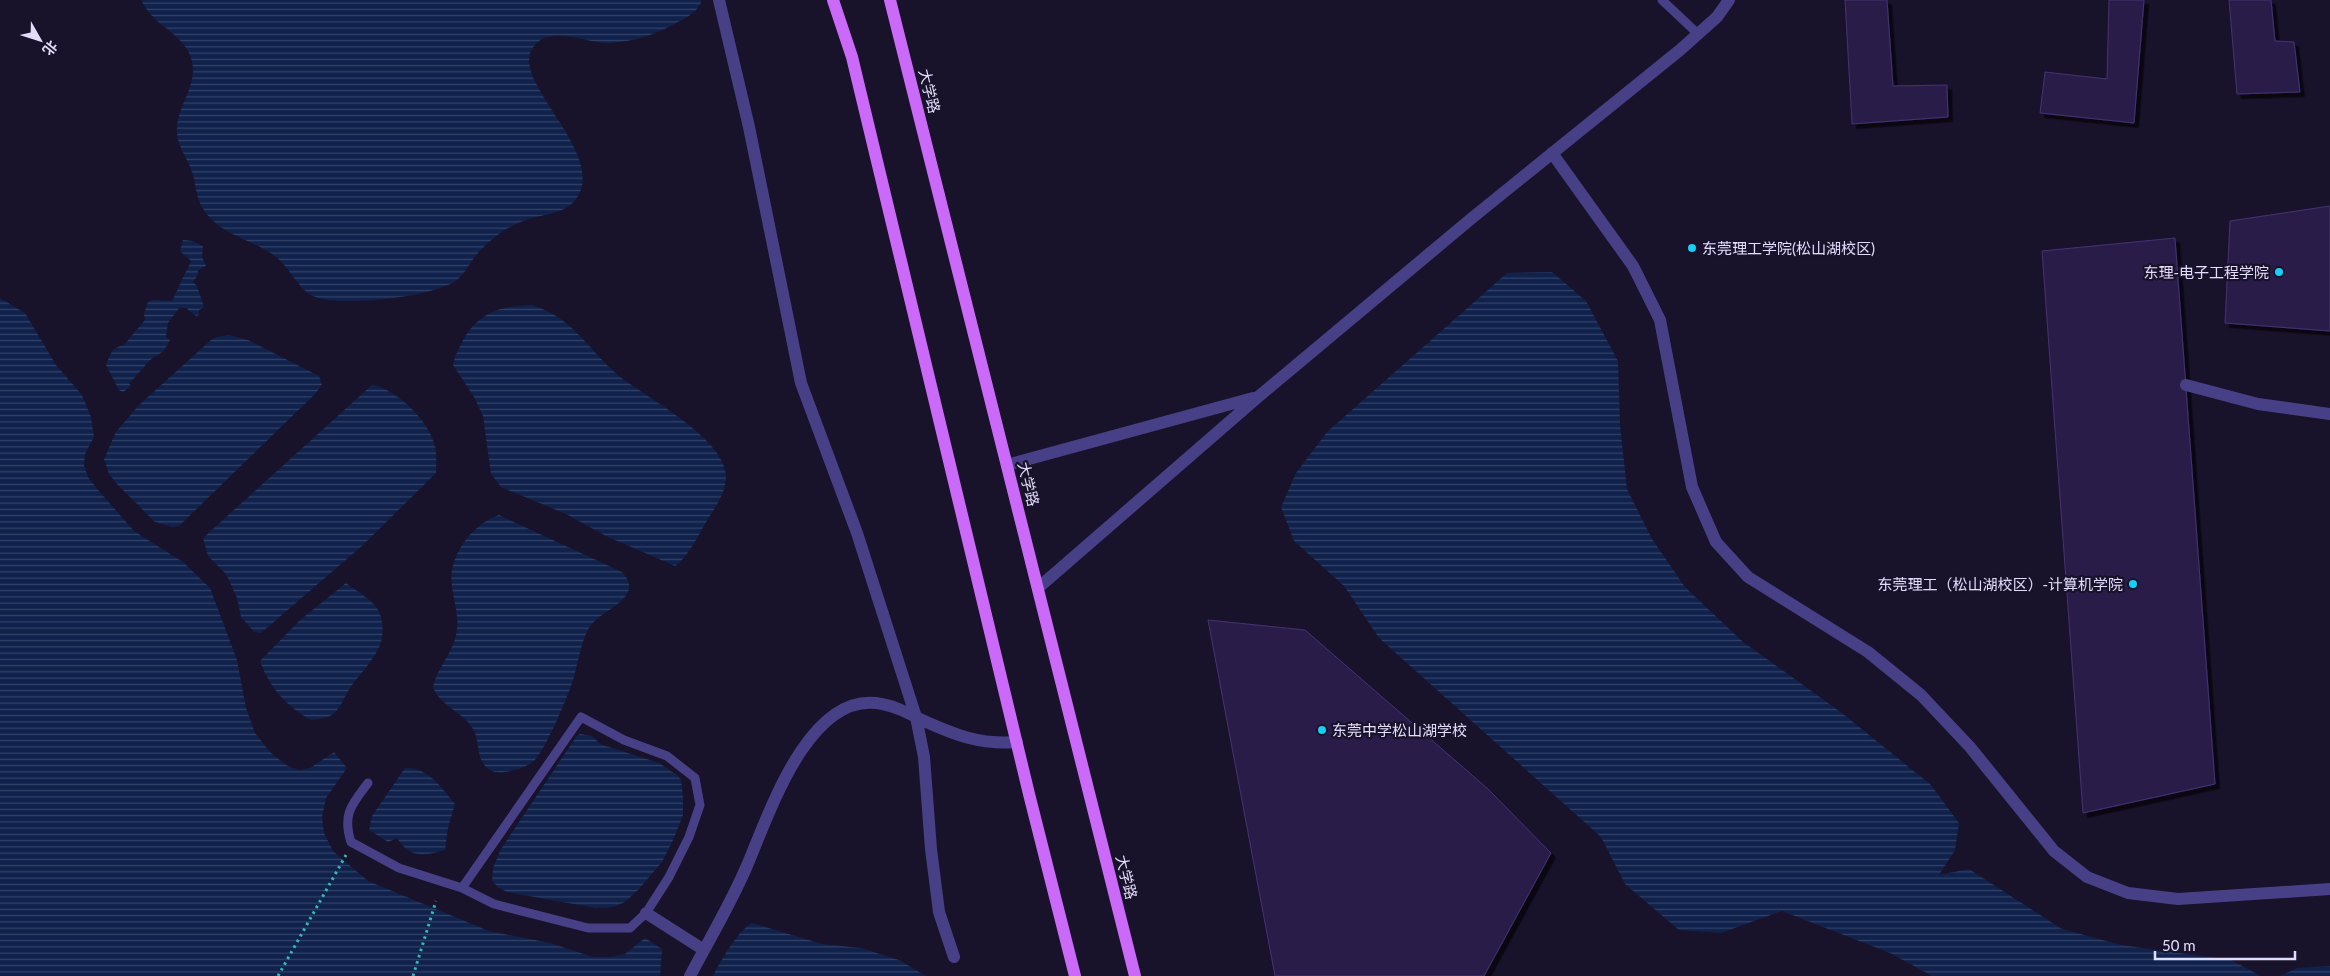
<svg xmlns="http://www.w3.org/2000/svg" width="2330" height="976" font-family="Lato,'Noto Sans SC',sans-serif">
<defs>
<pattern id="water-rules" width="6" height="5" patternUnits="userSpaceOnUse" patternTransform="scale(1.25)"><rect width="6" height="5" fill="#10224c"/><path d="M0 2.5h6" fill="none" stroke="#334267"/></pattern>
<filter id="shadow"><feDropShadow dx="4.5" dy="4.5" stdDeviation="0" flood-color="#0009"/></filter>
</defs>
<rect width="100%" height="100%" fill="#18122a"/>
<path fill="url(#water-rules)" d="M141,0H701V3C696,13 687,17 678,22C656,35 635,41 610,43C586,44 548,22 532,49C512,82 602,150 579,194C569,215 545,213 526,220C508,226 492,238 479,252C471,260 466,273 457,280C436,297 334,309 311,295C295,285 288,264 272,254C248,238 215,233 201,205C196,196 196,185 193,175C189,159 175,145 177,127C179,103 199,84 191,58C185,39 166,30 153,17C148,12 144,6 141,0Z
M183,240L192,241L203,246L202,257L206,266L198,270V275L193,282L197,286L204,307L199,310V315L196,316L186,308L180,307L168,323L166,337L170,340C161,358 160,351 148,362C142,369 136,377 129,383L131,386L123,392L119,390L106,365C110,355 112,347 124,345L145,320L144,314L148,302L153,300L172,301L191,261L180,251Z
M1552,272L1586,301L1618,361L1620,425L1627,489L1652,539L1685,587L1743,642L1842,713L1931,785L1959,823L1955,850L1939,875L1969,869L2062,929L2121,945L2231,960L2261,976H1932L1890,953L1782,911L1721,933L1679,930L1625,884L1601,837L1379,638L1344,586L1294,541L1281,507L1296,473L1327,432L1507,273Z
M0,298L25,313L56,365L82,395L91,417L94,437L85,454L84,466L88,477L98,490L134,531L183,562L210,588L237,660L246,708L255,733L270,752L286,765L299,770L310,768L334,752L347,768L326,798L322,817L324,833L333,851L368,881L489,931L550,943L593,957H612L625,954L645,938L662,949L660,976H0Z
M532,305C574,318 587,349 619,376C646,397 728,440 726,478C725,494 716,506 708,519C700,532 688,558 675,566L606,536L566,514L501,487L491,474L483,416L474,397L453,365C455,355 459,349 463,340C479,312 501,306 532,305Z
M229,335L248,340L313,373L319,376L322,384L316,393L179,526L172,527L155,522L117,484L109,474L104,459L116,432L139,405L211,340L217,337Z
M372,385C397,389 429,421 435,446C437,455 436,464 436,473L362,546L261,633L254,632L241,617L237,598L226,574L208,556L203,538Z
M499,515L622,572C647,599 599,610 589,628C579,645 578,668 571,686C565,703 545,750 534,761C527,767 518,769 510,771C499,774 489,773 483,763C477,754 479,741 474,731C465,712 439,706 433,687C437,668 452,654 456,635C460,618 454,603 452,586C447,557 472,524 499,515Z
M346,583C357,592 375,600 380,614C391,647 366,665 350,688C344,697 340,711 330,716C325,719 317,719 311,720C287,707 269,687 260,661L299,621Z
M580,734L592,736L600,744L659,763L677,775L681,780L683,798V815L674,838L662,862L639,889L625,902L614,907L596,908L507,892L499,888L492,881L493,868L501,849L576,737Z
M405,768C428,767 441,787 455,804L448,828L445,850C424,856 410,859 397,838L388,842L369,830L372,816Z
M752,923L822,944L861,948L899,960L926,976H713C720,962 738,930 752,923Z
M2330,966V976H2279L2297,968Z"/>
<path fill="#2b1f4a" stroke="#443275" filter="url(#shadow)" d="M1845,0H1887L1893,86L1947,85L1948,117L1852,124Z
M2109,0H2144L2134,123L2040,113L2045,72L2107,79Z
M2229,0H2271L2275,41L2294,42L2300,92L2237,94Z
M2330,206V331L2225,323L2230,221Z
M2175,238L2215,784L2083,813L2042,251Z
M1208,620L1305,630L1488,789L1551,853L1484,976H1275Z"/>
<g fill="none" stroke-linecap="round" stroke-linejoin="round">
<path stroke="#37b8b7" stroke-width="3" stroke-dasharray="2.5 4" stroke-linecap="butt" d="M278,976L346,855
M413,976L436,901"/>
<path stroke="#474087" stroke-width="9" d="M1662,0L1698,34
M368,783C352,804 342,814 351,842L399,868L462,888L494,904L588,928H630L646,913L669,877L689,837L700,805L695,778L667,756L624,740L581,717L462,888"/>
<path stroke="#474087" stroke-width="12" d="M719,0L749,127L801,383L857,533L916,717L924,757L931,849L939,912L954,957
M1552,153L1633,266L1660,320L1692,487L1716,542L1748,577L1868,652L1921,695L1970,747L2054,851L2087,877L2128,893L2178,899L2330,889
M2186,385L2258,404L2330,414
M1007,465L1253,398
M1038,588L1258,397L1472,218L1680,50L1717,17L1729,0
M646,913L704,950
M690,976C709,940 730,905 746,868C767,820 806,695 876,703C893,705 908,713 922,720C955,735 980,745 1017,742"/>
<path stroke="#cb6af8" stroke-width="12" d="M833,0L852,57L1029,794L1075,976
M890,0L1135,976"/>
</g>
<g fill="#13d0f4" stroke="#18122a" stroke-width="2">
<circle cx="1692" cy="248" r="5"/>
<circle cx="2279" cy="272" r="5"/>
<circle cx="2133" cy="584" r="5"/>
<circle cx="1322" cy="730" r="5"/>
</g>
<g text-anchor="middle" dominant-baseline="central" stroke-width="4.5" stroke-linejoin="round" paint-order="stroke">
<g font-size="15" fill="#e3ddfd" stroke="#18122a">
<text transform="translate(930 91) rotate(76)">大学路</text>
<text transform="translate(1029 484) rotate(76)">大学路</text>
<text transform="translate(1127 877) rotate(76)">大学路</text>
</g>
<g font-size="15" fill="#e3ddfd" stroke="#18122a" text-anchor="start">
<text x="1702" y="248">东莞理工学院(松山湖校区)</text>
<text x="2269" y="272" text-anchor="end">东理-电子工程学院</text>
<text x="2123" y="584" text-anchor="end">东莞理工（松山湖校区）-计算机学院</text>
<text x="1332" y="730">东莞中学松山湖学校</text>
</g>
</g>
<g transform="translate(40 40) rotate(129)" stroke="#18122a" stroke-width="4" paint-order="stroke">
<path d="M0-4L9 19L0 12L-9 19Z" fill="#e3ddfd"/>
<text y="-8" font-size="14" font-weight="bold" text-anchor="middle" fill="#e3ddfd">北</text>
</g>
<path d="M2155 951v8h140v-8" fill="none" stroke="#e3ddfd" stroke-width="2.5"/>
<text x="2162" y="951" font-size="15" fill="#e3ddfd" stroke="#18122a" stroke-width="4" paint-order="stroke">50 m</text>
</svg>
